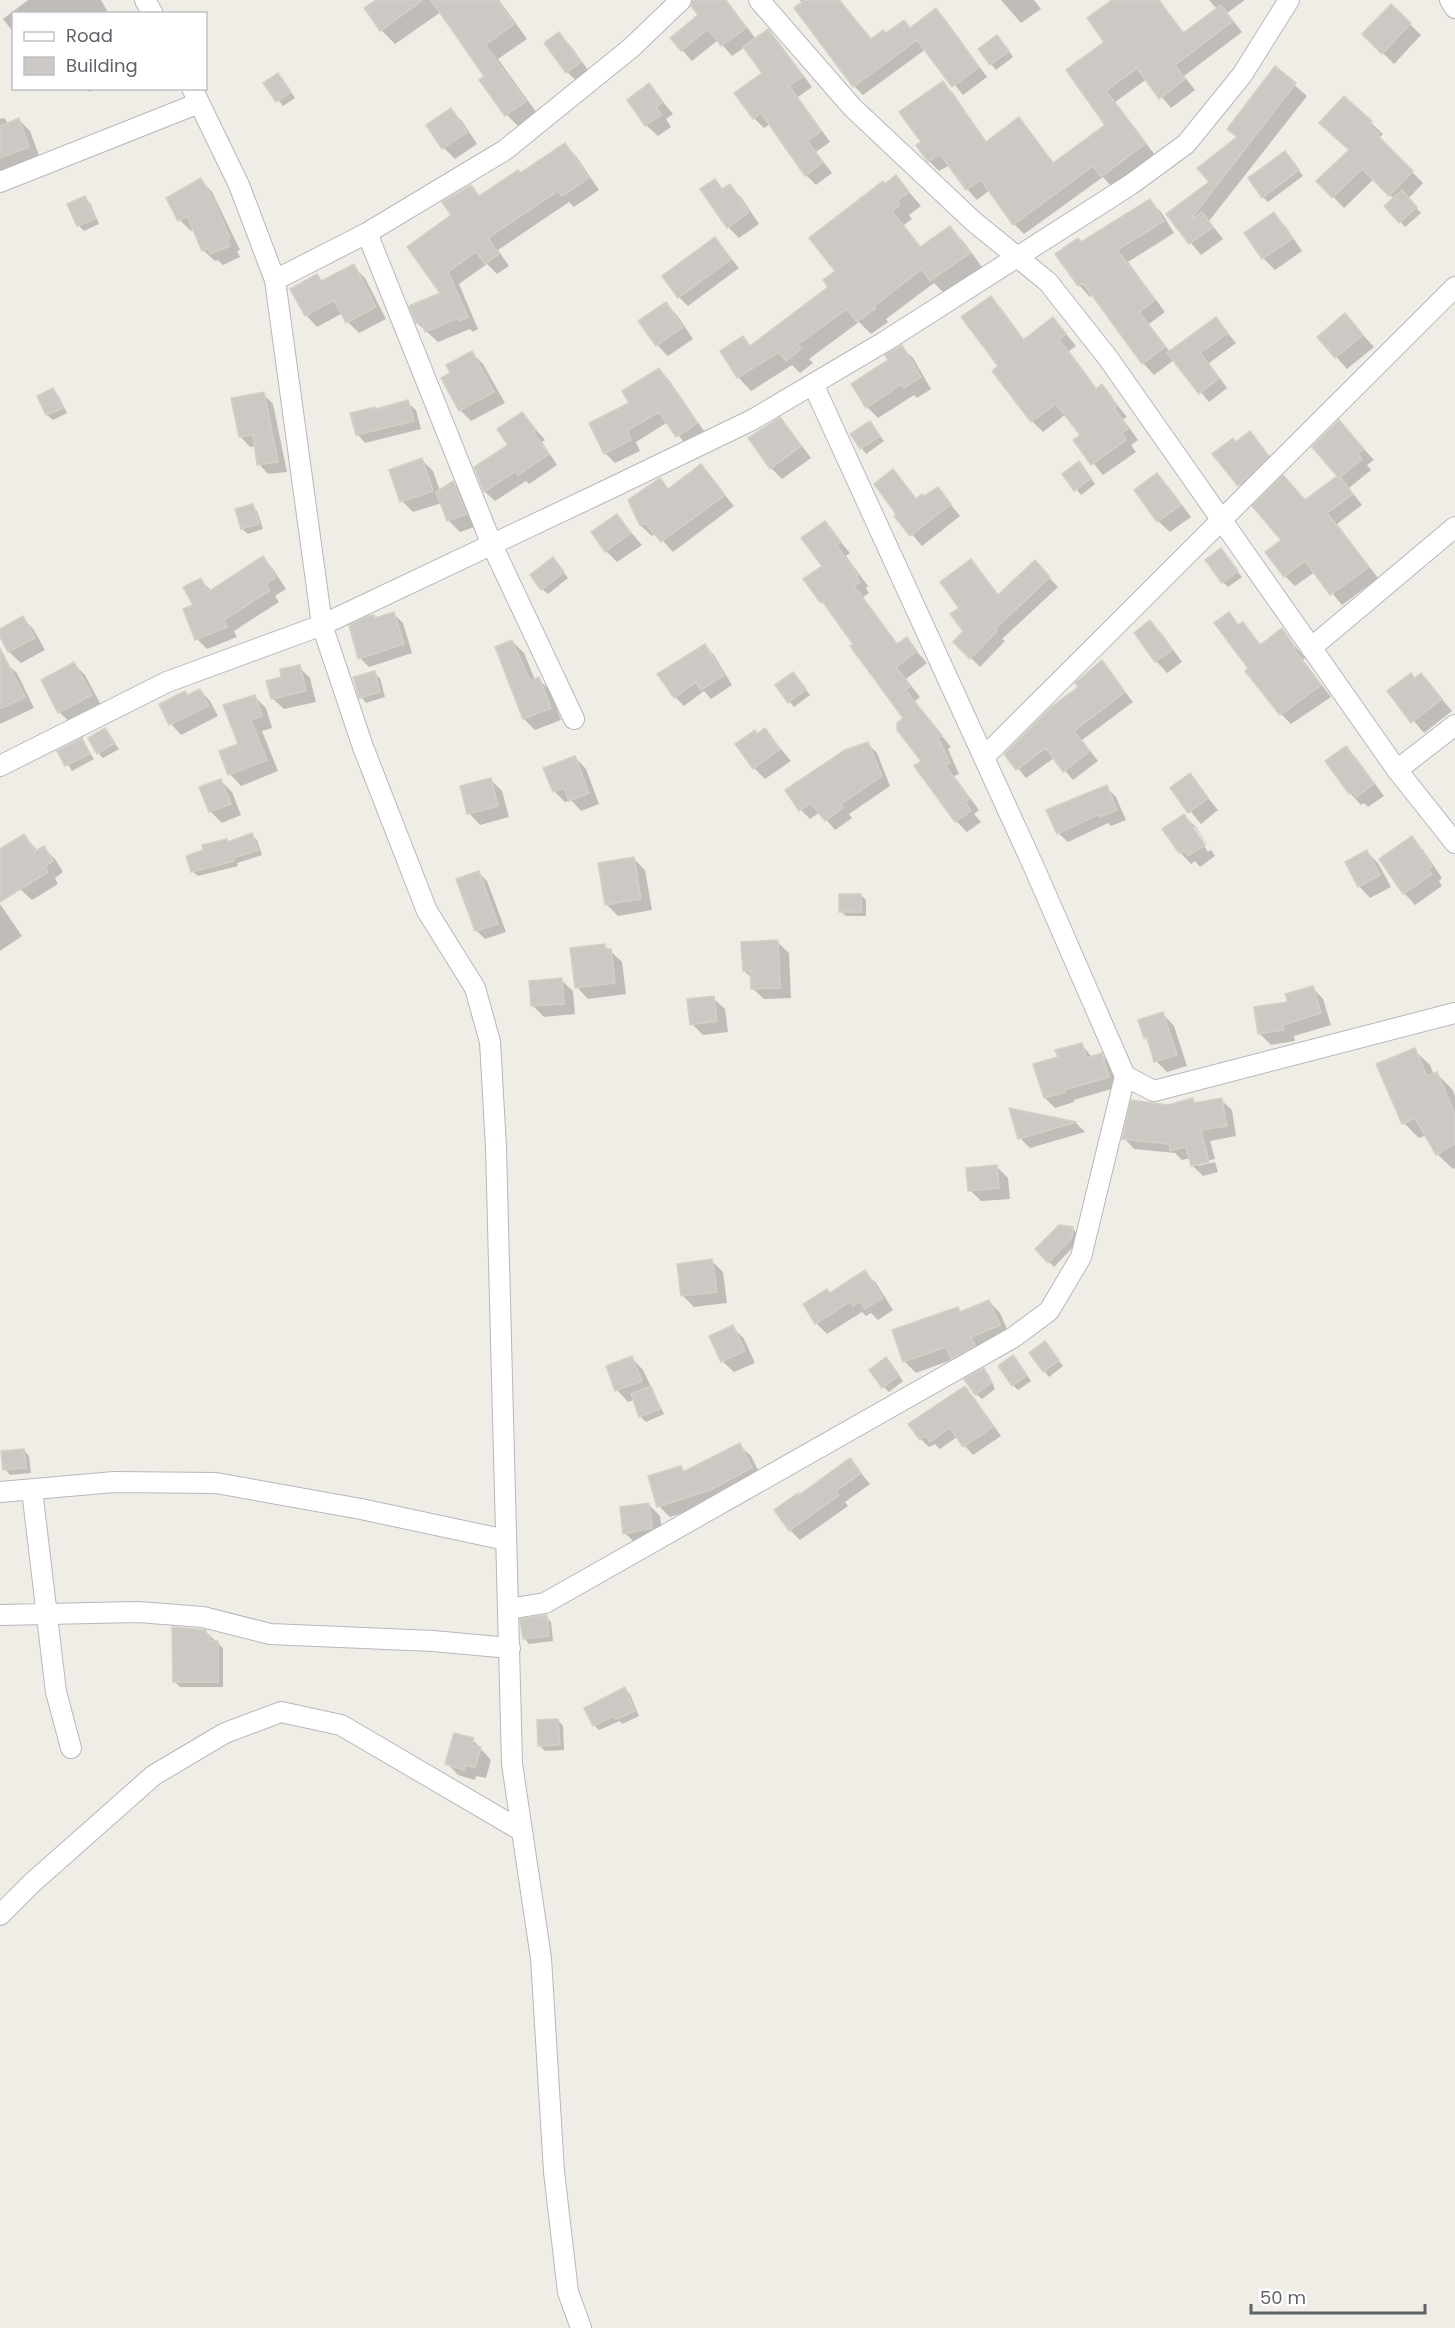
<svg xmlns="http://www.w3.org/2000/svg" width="1455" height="2328" font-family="Poppins,sans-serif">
<rect width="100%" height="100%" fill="#f0ede7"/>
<path fill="#0003" fill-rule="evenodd" d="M28,0H101L109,14H14V33L3,19Z
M380,0H499L527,39L498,59L539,116L521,129L507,115L486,77L441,12L395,44L381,30L366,9Z
M707,0H726L756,39L768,31L778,41L812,87L798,97L830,142L816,152L832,173L816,185L806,175L770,124L764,128L754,118L764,74L745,47L732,56L718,40L692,61L682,50Z
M800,0H840L872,40L886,35L904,22L911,29L936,10L945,19L987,77L963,95L926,49L863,95L854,86Z
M1001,0H1034L1041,9L1021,23Z
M1110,0H1159L1185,34L1217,9L1209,0H1245L1227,13L1242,32L1184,76L1195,90L1171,108L1147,79L1115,102L1155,155L1112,187L1103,177L1024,234L1014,224L990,190L977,200L967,189L950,165L939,171L929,161L923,142L943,83L953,93L987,143L1019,119L1055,164L1107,125L1068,70L1107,42L1111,2Z
M1391,6L1421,35L1394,64L1364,34Z
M559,34L570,45L591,74L579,83L567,72Z
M1002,42L1013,57L996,70L980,50Z
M1275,68L1307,96L1209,221L1223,239L1201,255L1168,215L1211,183L1238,138L1229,129Z
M278,74L295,98L283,106L265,83Z
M649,85L673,114L666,119L671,127L658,136L646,125L629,100Z
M86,88H97L89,92Z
M1344,98L1383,134L1380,137L1389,147L1388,148L1423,183L1408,199L1421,213L1405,227L1386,206L1394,199L1374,179L1344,208L1318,181L1350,151Z
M450,110L462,121L477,144L455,159L444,148L428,126Z
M4,118L9,124L19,120L30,131L40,158L0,171V119Z
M565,145L576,156L599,190L574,207L569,202L498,250L509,266L497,274L487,264L459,284L478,329L473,332L470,329L438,342L417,323L411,307L442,293L453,216L470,187L481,197L520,174Z
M1285,153L1303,176L1268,202L1263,197Z
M896,177L921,206L909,215L912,219L904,225L922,248L950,228L963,241L982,267L945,294L934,283L886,319L888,322L871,334L859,322L809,359L813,363L800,373L792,365L751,391L738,377L722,351L743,338L752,347L830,287L885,186Z
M201,180L212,192L240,250L237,251L240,257L223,265L218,260L215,261L203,250L194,229L191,231L180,220Z
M715,181L724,190L729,186L741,197L759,224L739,238L728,227Z
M85,198L90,203L99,224L84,231L78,225Z
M1149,200L1161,212L1174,233L1128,262L1165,312L1149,324L1171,353L1216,319L1236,343L1209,363L1227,388L1209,402L1174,360L1154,375L1143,363L1094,294L1090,297L1079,285L1057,254L1081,243Z
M1273,214L1285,226L1302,251L1275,270L1263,258L1246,234Z
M715,239L739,268L688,306L679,297Z
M353,266L365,278L386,319L359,333L348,322L343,313L317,327L306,315L317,276L323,282Z
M990,298L1001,308L1025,341L1053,319L1063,330L1076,346L1069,351L1097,389L1102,386L1127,417L1123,419L1138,440L1131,445L1136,452L1103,475L1075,441L1082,436L1066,414L1043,432L1032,421L994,371L1000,366Z
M666,304L677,315L693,339L668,356L657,345Z
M1345,315L1374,347L1347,369L1319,337Z
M901,347L913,358L931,389L917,398L914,395L878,418L867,407L890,360Z
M472,353L483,364L505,403L471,421L460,410L452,373Z
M659,370L669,380L706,434L687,446L668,422L636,442L640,451L615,463L605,453L632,403Z
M53,390L58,395L67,413L53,420L47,415L39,396Z
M263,394L273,404L287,472L268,474L259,464L256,446L250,447L241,437Z
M407,402L416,410L421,429L365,443L357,434L376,410Z
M522,414L545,440L542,442L557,465L529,484L526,481L495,501L485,492L476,468L510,445Z
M780,419L791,431L811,458L782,479L771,468Z
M1339,422L1374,460L1367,465L1371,470L1349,488L1362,505L1337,524L1378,578L1342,605L1315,572L1295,586L1285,576L1283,540L1306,502L1339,476Z
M870,423L884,441L866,454L852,435Z
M1250,433L1277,465L1249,495L1214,454L1236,443Z
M422,460L433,471L440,491L453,483L464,494L477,526L460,532L448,520L442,503L413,512L402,501Z
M701,466L734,506L673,552L656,533L652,536L641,526L630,500L659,480L669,490Z
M1084,468L1095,484L1081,495L1064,474Z
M893,471L917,500L924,498L938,489L960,516L922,546L896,516L898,514Z
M1157,475L1168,486L1191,517L1170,532L1158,521L1136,490Z
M252,506L257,511L263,529L248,534L242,529Z
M617,516L642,545L617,562L606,551Z
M825,523L850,553L846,556L868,586L866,588L869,593L863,597L898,645L906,639L927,663L906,679L920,697L914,702L951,747L948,749L959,774L954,776L979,810L974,814L981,822L967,832L956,821L923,762L905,718L832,612L805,580L824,566Z
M1221,550L1242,577L1228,587L1223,582Z
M263,558L273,569L286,589L275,596L279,602L234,631L237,637L207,649L197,639L195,606L200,580L212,591Z
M971,561L999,596L1035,562L1058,587L1002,639L1005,641L980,667L955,642L965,632L961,608Z
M558,565L568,578L548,594L542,589Z
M394,614L403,623L412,653L369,667L360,658L374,617L377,619Z
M1228,614L1240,626L1243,624L1262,646L1282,630L1305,658L1303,660L1331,697L1291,724L1281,714Z
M23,618L34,630L45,650L21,663L9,652L0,631Z
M1150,622L1162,634L1182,662L1167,673L1156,661L1136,634Z
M512,641L524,653L535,680L538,679L550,690L561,720L535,730L524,719Z
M705,646L714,655L732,685L711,699L704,691L684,706L675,697Z
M1102,662L1133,702L1082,740L1098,761L1073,780L1054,758L1026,778L1006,754L1080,687Z
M6,663L17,673L34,708L0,724V666Z
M74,664L85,675L102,707L71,723L59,712Z
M299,667L310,678L316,702L284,709L272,698L283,678Z
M374,673L380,678L385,697L366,703L361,697Z
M793,673L810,695L794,707L777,686Z
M1421,675L1452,711L1424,733L1389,692Z
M200,690L210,701L218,716L181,735L171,724L161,704L188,696Z
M254,696L266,708L272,728L262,731L278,771L241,786L230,774Z
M104,730L119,749L103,758L98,753Z
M765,730L791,761L765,779L754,768L757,735Z
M82,740L94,759L72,771L59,751Z
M868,744L877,753L890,786L849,814L852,818L835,830L820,812L810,819L801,810Z
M1346,748L1357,759L1384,796L1368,807L1364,803L1361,805L1350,793L1327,761Z
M575,757L586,769L599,804L581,811L571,800L565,802L554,791Z
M1189,775L1218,810L1201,824L1172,789Z
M490,779L502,791L509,817L480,825L469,813Z
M220,780L232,792L241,815L222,823L211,812L201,788Z
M1106,787L1116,797L1126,820L1111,826L1108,823L1068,842L1058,833Z
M1184,816L1196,827L1215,856L1200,867L1195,861L1191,864L1180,852L1164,829ZM1191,827H1195L1211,850L1208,852Z
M252,835L257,840L262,855L237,863L238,866L198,876L192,871L229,843Z
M24,836L38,851L44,848L55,859L63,872L55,878L58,884L32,900L20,889L0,856V851Z
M1412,838L1423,850L1442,878L1439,881L1442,886L1415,905L1404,893Z
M1367,852L1378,863L1391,887L1370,898L1359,886Z
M634,859L645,870L652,910L618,916L606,904Z
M478,872L487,881L506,932L485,939L476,930Z
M861,895L866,900V916H846L840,911Z
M0,904L22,936L0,951Z
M777,942L789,953L791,998L764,999L752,988V978L744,971Z
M604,945L622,962L626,994L588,999L577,987Z
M561,980L573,991L575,1014L544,1017L532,1005Z
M1312,987L1323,999L1331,1025L1294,1036L1295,1041L1271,1045L1260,1034Z
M713,998L725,1009L728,1032L703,1035L692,1024Z
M1163,1014L1174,1026L1187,1066L1167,1072L1156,1061L1150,1043L1145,1038Z
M1081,1044L1092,1057L1102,1055L1112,1065L1118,1087L1074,1100V1102L1055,1108L1045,1098L1059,1058Z
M1414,1050L1430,1065L1434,1075L1437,1074L1452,1089L1455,1096V1168L1453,1169L1437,1154L1427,1135L1419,1138L1404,1123Z
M1192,1100L1196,1104L1221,1100L1232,1110L1236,1136L1210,1141L1215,1159L1198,1163V1166L1215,1162L1218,1172L1203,1176L1192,1165L1191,1158L1182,1160L1175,1153L1134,1149L1124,1138L1168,1106Z
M1011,1110L1076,1123L1085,1132L1030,1148L1020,1138Z
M997,1167L1008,1178L1010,1199L981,1201L970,1190Z
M1072,1228L1078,1234L1076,1244L1054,1267L1037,1249Z
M712,1261L723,1272L727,1303L694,1307L682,1295Z
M865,1272L876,1283L893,1310L878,1320L871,1313L866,1316L862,1312L827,1334L816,1323L830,1295Z
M989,1301L1000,1313L1010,1336L964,1369L954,1359L916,1373L904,1361L957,1308L962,1313Z
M733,1327L744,1339L755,1363L734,1372L722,1361Z
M1045,1343L1063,1366L1049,1377L1031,1354Z
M632,1358L643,1370L664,1414L646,1422L641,1417L634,1400L628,1402L617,1390Z
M1018,1362L1031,1381L1018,1390L1013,1385Z
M891,1364L903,1381L889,1392L884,1387Z
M984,1370L989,1375L995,1389L982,1399L976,1394Z
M965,1388L973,1396L1001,1436L973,1455L957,1437L940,1449L935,1444L929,1447L921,1439Z
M739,1445L751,1456L763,1480L722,1501L670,1517L659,1506L681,1468L685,1472Z
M24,1450L29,1456L31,1473L10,1475L5,1469Z
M850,1460L870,1484L845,1502L848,1506L800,1540L790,1530Z
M649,1505L660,1516L663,1539L636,1544L625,1533Z
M546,1617L551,1622L553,1641L529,1644L524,1638Z
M205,1631L223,1648V1687H180L174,1681Z
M625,1689L630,1694L639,1716L622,1724L620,1721L599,1730L594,1725Z
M558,1720L563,1726L564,1750L545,1751L539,1745Z
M473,1740L491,1760L486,1778L476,1776L475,1780L458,1775L447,1763Z"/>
<path fill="#ccc8c3" stroke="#d5cfc6" stroke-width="1.5" d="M376,0H423L380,31L364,8Z
M431,0H497L514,24L485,45L526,101L505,116L479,80L484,76Z
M693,0H726L746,28L721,46L708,29L681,51L670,38L698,15L691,6Z
M805,0H839L871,39L883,30L886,33L904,20L910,28L936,8L979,67L952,87L917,40L853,87L794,8Z
M1112,0H1159L1183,33L1221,5L1233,21L1175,65L1185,79L1159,99L1137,68L1106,91L1146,143L1101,177L1093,166L1013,225L981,180L966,190L940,154L928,162L916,145L921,142L899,112L943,81L986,142L1019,117L1053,163L1105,125L1066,70L1104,42L1087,18Z
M1391,4L1411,23L1382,54L1362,34Z
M768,29L803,76L789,86L821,131L807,141L823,162L805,176L761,113L753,119L734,93L762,73L743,47Z
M559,32L581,62L566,73L544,43Z
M997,35L1009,51L990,65L978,49Z
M1275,66L1296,83L1190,220L1202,212L1213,227L1189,244L1166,214L1209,182L1197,168L1237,137L1227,129Z
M278,73L291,92L276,102L263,83Z
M649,83L663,102L656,107L661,115L645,126L627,100Z
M1344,96L1372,121L1369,125L1379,134L1378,136L1413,171L1389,196L1362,169L1332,198L1316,181L1349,150L1319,123Z
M451,108L467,132L442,149L426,125Z
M19,118L29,147L0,158V126Z
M565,143L589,178L562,196L558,191L488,238L499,254L485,264L476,252L448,272L468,317L460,321L458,318L425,332L421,321L416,323L409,306L440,293L407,247L451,215L442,202L471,185L479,196L518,170L520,173Z
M1285,151L1299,170L1262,198L1248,178Z
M896,175L909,192L897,201L900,205L892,211L920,247L950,226L970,253L930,281L922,269L874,306L876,308L857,322L847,309L797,345L801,349L786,361L779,352L737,378L720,351L743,336L750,346L828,287L823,280L835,271L809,238L883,181L885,184Z
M201,178L214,201L230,238L227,240L230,246L210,254L208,248L202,251L187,216L178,221L166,198Z
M715,179L722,189L730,184L749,212L727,228L700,189Z
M1402,190L1417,207L1399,223L1384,206Z
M85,196L95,219L77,226L67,204Z
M1150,199L1164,221L1117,250L1155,300L1139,312L1165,347L1142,364L1083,283L1078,286L1055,254L1078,238L1081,242Z
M1274,212L1292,239L1262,259L1244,233Z
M715,237L731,259L678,298L662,276Z
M354,264L376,307L346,323L334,300L305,316L290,289L317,274L321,281Z
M991,296L1023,340L1053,317L1066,334L1059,340L1096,389L1102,384L1117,405L1114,408L1128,429L1121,433L1126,440L1091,465L1073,440L1080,435L1056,404L1031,422L992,371L998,366L961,317Z
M666,302L683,327L656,346L638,321Z
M1345,313L1363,335L1335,358L1317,337Z
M1216,317L1228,333L1200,353L1219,378L1199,394L1167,353Z
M902,345L921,377L904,388L902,384L866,408L851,384L888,360L885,355Z
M472,351L494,392L459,411L441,378L450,373L446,365Z
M659,368L697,423L676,437L659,412L627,431L631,440L604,454L589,423L629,403L622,391Z
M53,388L63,408L46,415L37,396Z
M264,392L278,462L257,465L253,435L239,437L231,398Z
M408,400L414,421L356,435L350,413L375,407L376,409Z
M522,412L536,430L533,432L549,454L518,475L516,471L484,492L474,467L508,445L497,429Z
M780,417L801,446L770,469L748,438Z
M1339,420L1364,449L1358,454L1362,459L1340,477L1353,494L1327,513L1369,567L1330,595L1305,561L1284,577L1265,552L1281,540L1252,506L1283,475L1305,500L1337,476L1312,447Z
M870,421L880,436L860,449L850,434Z
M1250,431L1268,455V457L1238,486L1212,454L1233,438L1236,442Z
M422,458L433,491L400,502L389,470Z
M1079,461L1091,478L1074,491L1062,474Z
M701,464L725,495L661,542L645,523L640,526L628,500L660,478L668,489Z
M893,469L916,499L922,494L924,496L938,487L951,504L910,536L894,516L896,514L874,484Z
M1157,473L1181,505L1157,522L1134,490Z
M453,481L467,514L447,521L436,492Z
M253,504L259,524L241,529L235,509Z
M617,514L631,533L605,552L591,532Z
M825,521L841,542L836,545L858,575L856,576L860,582L854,586L897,644L907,637L917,651L896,667L911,686L905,690L942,735L938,738L950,763L945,765L969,799L965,802L971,811L955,822L914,766L921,761L897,730V723L903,718L850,646L853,644L822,601L820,602L803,579L822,566L801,538Z
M1221,548L1238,571L1222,583L1205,560Z
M263,556L276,577L266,584L269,591L224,620L227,627L195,640L183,609L193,605L183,587L201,578L208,592Z
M553,557L564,572L541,590L530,575Z
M971,559L998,595L1035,560L1050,577L995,629L997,631L970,659L953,642L963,631L950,614L959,608L940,582Z
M394,612L404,644L358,659L349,625L366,617L374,615L375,618Z
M1229,612L1238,625L1243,622L1260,645L1282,628L1295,647L1293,648L1321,685L1280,715L1245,671L1248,668L1214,623Z
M23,616L35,638L8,652L0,637V629Z
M1150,620L1172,650L1155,662L1134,633Z
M512,640L530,681L539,677L551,708L523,719L495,647Z
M705,644L724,675L701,690L696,682L674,698L657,674Z
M0,648L25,697L0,709Z
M1102,660L1125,692L1074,731L1090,751L1063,772L1046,748L1016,770L1004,754L1050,708L1078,687L1075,683Z
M74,662L92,695L58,713L41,680Z
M300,665L306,691L271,699L266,681L281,677L280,669Z
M375,671L380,692L359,698L353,677Z
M793,672L806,689L788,703L775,685Z
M1411,673L1415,678L1421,673L1442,699L1411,723L1387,691Z
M200,689L209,706L169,725L159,704L185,691L187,695Z
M255,695L262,716L251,720L267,760L228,775L219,751L238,744L223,705Z
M105,728L115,743L97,754L88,738Z
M765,728L780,749L753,769L735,744L755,730L757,734Z
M82,738L90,754L65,766L57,751Z
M868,742L882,776L841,804L843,808L825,821L811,803L799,811L785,790L845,750Z
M1346,746L1374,784L1356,797L1352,792L1349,794L1325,761Z
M575,756L589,793L569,801L564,788L553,792L543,768Z
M1190,773L1208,798L1188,813L1170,788Z
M491,778L498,806L467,814L460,786Z
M221,779L231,804L209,812L199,787Z
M1107,785L1117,810L1100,817L1099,814L1057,834L1046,810Z
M1184,814L1205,845L1188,856L1184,850L1179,853L1162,829Z
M252,833L258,850L233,858L234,861L191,872L186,856L203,850L202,845L227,839L228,842Z
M24,834L35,851L44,846L53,861L45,866L48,872L0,902V849Z
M1412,836L1432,866L1428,869L1432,874L1403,894L1379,859Z
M1367,850L1380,875L1358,887L1345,862Z
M634,857L641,899L605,905L598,863Z
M479,871L498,924L475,931L456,879Z
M839,894H861V912H839Z
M778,940L780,988L751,989L750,971H743L741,942Z
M605,944V949H611L615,983L575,988L570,948Z
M562,978L564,1004L531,1006L529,981Z
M1313,986L1321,1013L1283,1025L1284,1030L1258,1034L1254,1007L1288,1002L1285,994Z
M714,996L717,1021L690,1025L687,999Z
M1163,1012L1177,1055L1154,1062L1147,1037L1144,1038L1138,1020Z
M1082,1043L1086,1058L1102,1053L1109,1077L1064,1090L1065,1092L1044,1098L1033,1064L1058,1057L1055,1050Z
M1415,1048L1427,1076L1437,1072L1455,1115V1144L1436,1155L1415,1118L1402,1124L1376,1064Z
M1193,1098L1194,1103L1222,1098L1227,1126L1201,1130L1209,1162L1191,1166L1186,1147L1170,1151L1169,1144L1122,1139L1131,1100L1168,1105Z
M1009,1108L1077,1122L1018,1139Z
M997,1165L999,1188L968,1191L966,1168Z
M1059,1225L1073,1227L1072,1238L1048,1263L1035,1249Z
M712,1259L717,1292L681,1296L677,1264Z
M865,1270L883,1298L865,1309L860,1301L853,1306L851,1301L815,1324L803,1304L827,1289L830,1293Z
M989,1300L1000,1325L971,1337L975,1346L951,1359L946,1347L903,1362L892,1330L958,1307L960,1312Z
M733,1325L745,1351L721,1362L709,1336Z
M1045,1341L1059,1360L1043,1372L1029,1353Z
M1013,1355L1027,1375L1012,1386L998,1366Z
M632,1356L642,1381L615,1391L606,1366Z
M886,1357L899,1375L882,1388L869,1370Z
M984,1368L991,1383L975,1395L964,1379Z
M651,1386L660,1409L639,1417L631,1394Z
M965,1386L993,1427L963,1447L950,1428L930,1442L926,1436L920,1440L908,1424Z
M740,1443L752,1468L710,1490L657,1507L648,1476L681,1466L683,1472Z
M24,1449L26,1468L3,1470L1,1451Z
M850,1458L861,1473L836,1491L839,1495L789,1531L774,1510L798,1493L799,1495Z
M649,1503L652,1528L623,1534L620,1507Z
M547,1615L549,1636L523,1639L520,1619Z
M172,1627L206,1630V1635H210V1641H218V1682H173Z
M625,1687L635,1711L616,1719L614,1716L593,1726L584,1708Z
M558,1719L560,1745L538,1746L537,1720Z
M454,1733L474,1738L472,1745L481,1747L475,1768L465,1765L464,1770L445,1764Z"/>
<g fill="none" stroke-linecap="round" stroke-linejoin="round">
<g stroke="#b4b8bb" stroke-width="22">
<path id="street" d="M145,0L153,14
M759,0L852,107L973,221L1048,282L1108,358L1397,770L1455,843
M1450,0L1455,8
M192,88L239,185L275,280L322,625L363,747L427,911L475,988L490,1042L496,1147L512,1764L541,1958L554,2172L568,2292L581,2328
M0,182L199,103
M367,233L492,545L574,719
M275,280L367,233L505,150L631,48L681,0
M813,384L1033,865L1125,1076L1154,1091L1455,1013
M1311,648L1455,527
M984,757L1455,287
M0,766L167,682L322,625L609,489L752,420L884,342L1130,185L1186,144L1242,75L1289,0
M1397,770L1455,725
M32,1490L56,1692L71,1748
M0,1492L114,1482L216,1483L361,1509L506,1540
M509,1609L545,1603L1014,1337L1049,1311L1081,1257L1125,1076
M0,1615L138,1612L203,1617L270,1634L433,1641L510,1648
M0,1915L32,1883L154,1775L225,1733L281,1712L341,1725L522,1831"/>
</g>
<use href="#street" stroke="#fff" stroke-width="20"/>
</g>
<rect x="12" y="12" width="195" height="78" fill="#ffffff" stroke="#bfc1c2" stroke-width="1.5"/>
<rect x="24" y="32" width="30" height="9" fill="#ffffff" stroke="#bfc1c2" stroke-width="1.5"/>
<text x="66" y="42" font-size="18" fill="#5f6367">Road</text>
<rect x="24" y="57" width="30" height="18" fill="#ccc8c3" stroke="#bfc1c2" stroke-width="1.5"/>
<text x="66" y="72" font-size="18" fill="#5f6367">Building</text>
<path d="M1251 2304v9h174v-9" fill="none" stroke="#5f6367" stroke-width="3"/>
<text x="1260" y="2304" font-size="18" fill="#5f6367" stroke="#ffffff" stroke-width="4.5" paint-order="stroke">50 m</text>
</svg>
